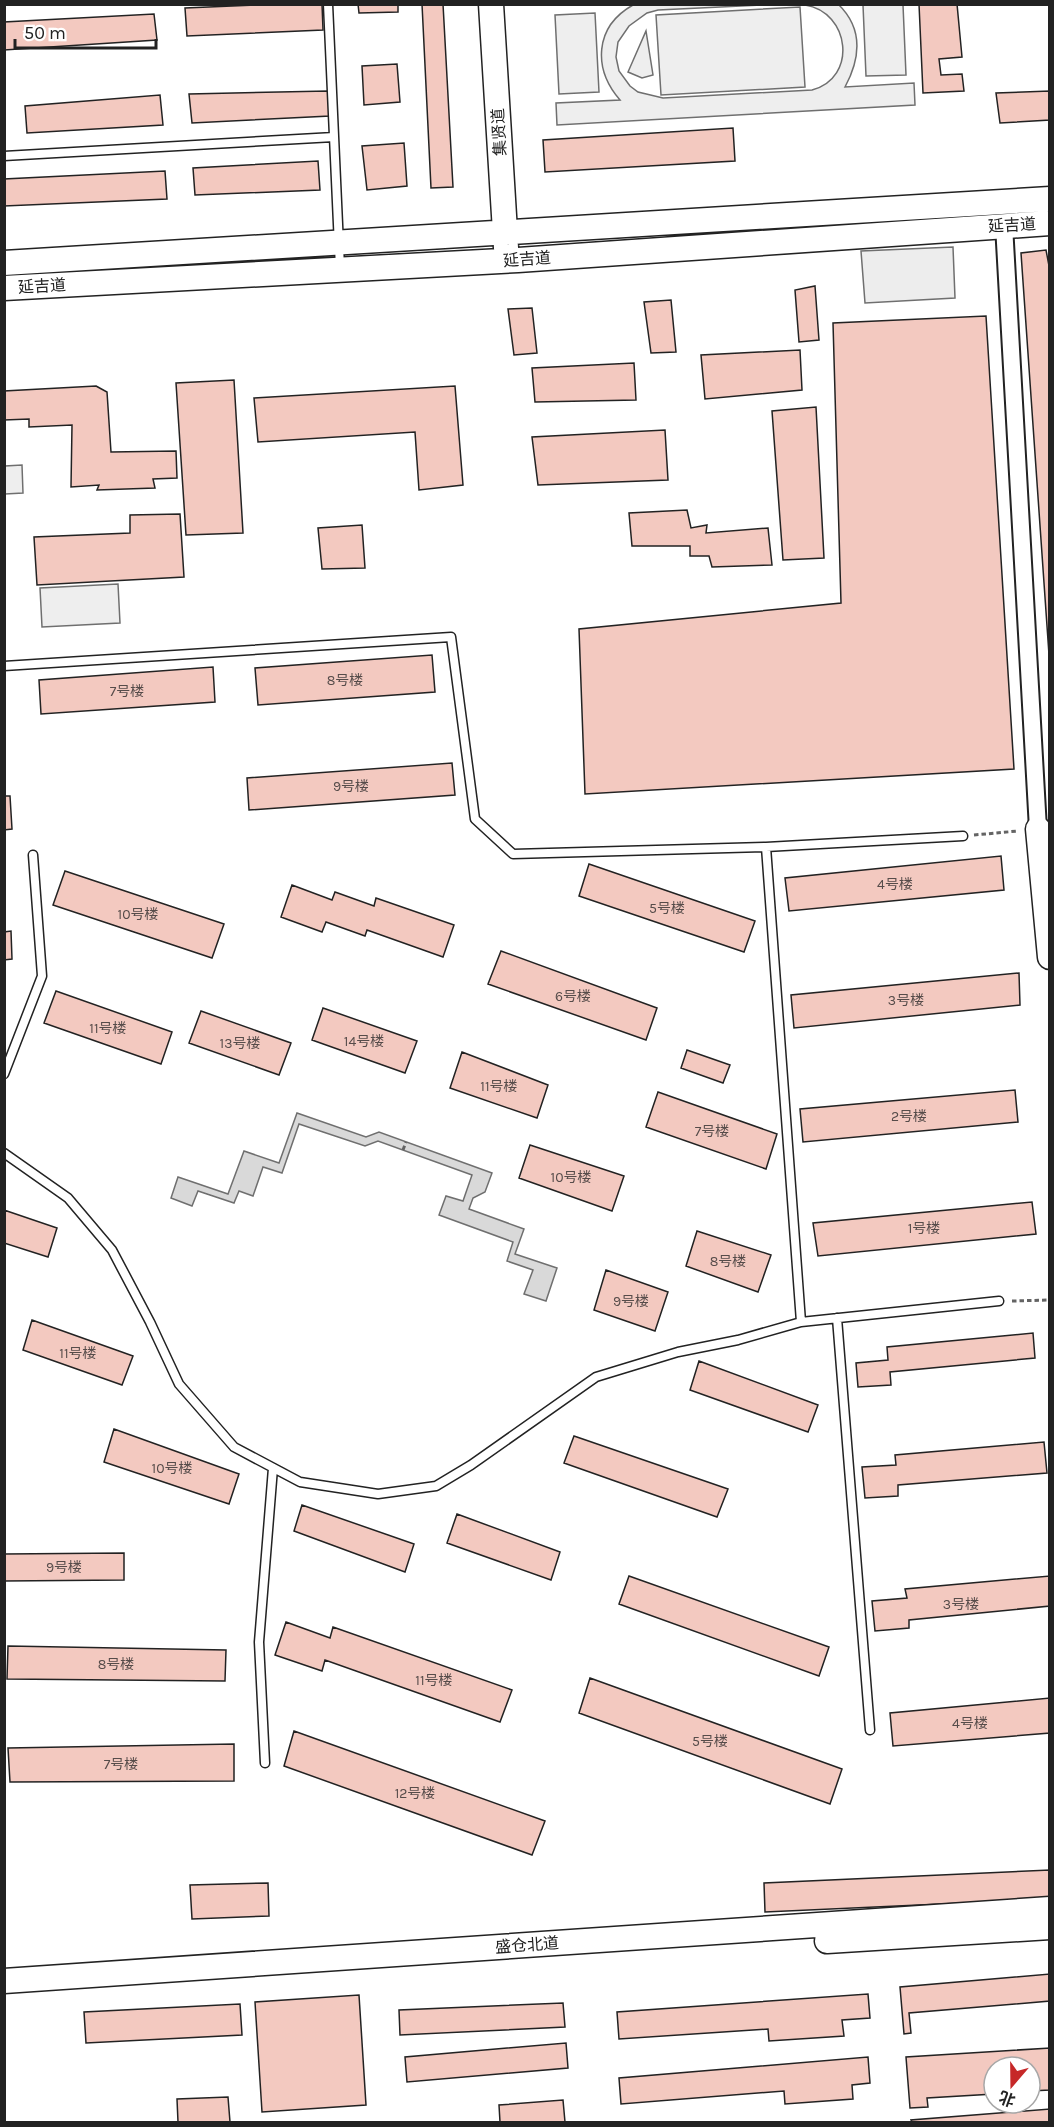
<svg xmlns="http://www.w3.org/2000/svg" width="1054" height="2127" font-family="Karla,'Noto Sans SC',sans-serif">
<rect width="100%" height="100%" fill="#fff"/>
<path fill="#eee" stroke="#6f6f6f" stroke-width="1.5" d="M838,4C864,29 860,59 845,87L914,83L915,105L557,125L556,103L620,100C593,69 594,27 633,5H762L658,10L647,13L629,26L618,42L616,57L619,71L630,86L638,92L663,98L812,90C858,78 850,12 805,5Z
M863,5H903L906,75L866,76Z
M800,7L805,87L661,95L656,15Z
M595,13L599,92L559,94L555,15Z
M646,31L653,75L642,78L628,72Z
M22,465L23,493L5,494V466Z
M118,584L120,623L42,627L40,588Z"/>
<path fill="#ededed" stroke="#6f6f6f" stroke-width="1.5" d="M953,247L955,298L865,303L861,251Z"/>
<path fill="#d9d9d9" stroke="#6f6f6f" stroke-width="1.5" d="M297,1113L366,1137L379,1132L492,1173L485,1192L473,1198L469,1209L524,1229L515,1254L557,1268L546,1301L524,1294L533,1270L507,1261L513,1242L439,1215L446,1196L463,1201L472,1175L378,1141L365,1146L299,1124L282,1173L263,1167L253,1196L239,1191L234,1203L198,1191L192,1206L171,1198L178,1177L228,1194L244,1151L279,1163Z"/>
<path fill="#f3c9c0" stroke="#222" stroke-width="1.5" d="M279,4H322L323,30L187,36L185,8Z
M358,4H398V12L359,13Z
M422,4H443L453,187L431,188Z
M919,4H957L962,57L939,59L941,75L962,74L964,91L923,93Z
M154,14L157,40L4,50V22Z
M397,64L400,102L364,105L362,66Z
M328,91L330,116L192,123L189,94Z
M1050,91V120L1000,123L996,93Z
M160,95L163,125L27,133L25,106Z
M733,128L735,161L545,172L543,140Z
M404,143L407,186L367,190L362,146Z
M318,161L320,190L195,195L193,168Z
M165,171L167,199L4,206V179Z
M1046,250L1050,271V669L1021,253Z
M815,286L819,340L799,342L795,290Z
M671,300L676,352L651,353L644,302Z
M532,308L537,353L514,355L508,309Z
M986,316L1014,769L585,794L579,629L841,603L833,323Z
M800,350L802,390L705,399L701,355Z
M634,363L636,400L535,402L532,368Z
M234,380L243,533L186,535L176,383Z
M96,386L107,392L111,452L176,451L177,478L153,479L155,488L97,490L99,485L71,487L72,425L29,427V419L4,420V391Z
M455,386L463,485L419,490L415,432L258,442L254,398Z
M816,407L824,558L783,560L772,411Z
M665,430L668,480L538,485L532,437Z
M687,510L691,528L707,525L706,533L768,528L772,565L712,567L709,556H690V546H632L629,513Z
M180,514L184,577L37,585L34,537L130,533V515Z
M362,525L365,568L322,569L318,528Z
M432,655L435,692L258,705L255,668Z
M213,667L215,702L41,714L39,680Z
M452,763L455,795L249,810L247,778Z
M4,796H10L12,829L4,830Z
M1001,856L1004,890L789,911L785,878Z
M589,864L755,921L744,952L579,896Z
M65,871L224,924L212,958L53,905Z
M292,885L332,900L335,892L374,906L376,898L454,925L443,957L367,930L365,936L326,922L322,932L281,917Z
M11,931L12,959L4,960V932Z
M501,951L657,1008L646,1040L488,984Z
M1019,973L1020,1005L794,1028L791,995Z
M56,991L172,1032L161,1064L44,1023Z
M323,1008L417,1041L405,1073L312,1040Z
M201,1011L291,1043L279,1075L189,1043Z
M687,1050L730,1065L723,1083L681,1068Z
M462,1052L548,1085L537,1118L450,1088Z
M1015,1090L1018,1122L803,1142L800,1109Z
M658,1092L777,1134L766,1169L646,1127Z
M530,1145L624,1176L612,1211L519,1178Z
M1032,1202L1036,1234L818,1256L813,1223Z
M4,1210L57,1228L48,1257L4,1243Z
M697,1231L771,1255L758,1292L686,1266Z
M606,1270L668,1292L655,1331L594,1310Z
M32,1320L133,1356L122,1385L23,1350Z
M1033,1333L1035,1358L890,1372L891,1385L858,1387L856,1363L888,1360L887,1347Z
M699,1361L818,1405L808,1432L690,1390Z
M114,1429L239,1474L229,1504L104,1462Z
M574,1436L728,1489L717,1517L564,1463Z
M1044,1442L1047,1473L898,1485V1496L865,1498L862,1467L896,1465L895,1455Z
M302,1505L414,1544L405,1572L294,1531Z
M457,1514L560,1552L551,1580L447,1543Z
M124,1553V1580L4,1581V1554Z
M629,1576L829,1647L819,1676L619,1604Z
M1050,1576V1606L909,1620V1628L875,1631L872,1601L907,1598L905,1589Z
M286,1622L330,1638L333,1627L512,1690L500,1722L325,1660L322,1671L275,1655Z
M8,1646L226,1650L225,1681L7,1679Z
M590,1678L842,1769L830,1804L579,1713Z
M1050,1698V1733L893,1746L890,1713Z
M294,1731L545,1821L532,1855L284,1766Z
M234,1744V1781L10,1782L8,1748Z
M1050,1870V1899L765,1912L764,1883Z
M268,1883L269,1916L192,1919L190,1885Z
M1050,1974V2001L909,2013L911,2033L904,2034L900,1987Z
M868,1994L870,2018L842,2020L844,2036L769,2041L768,2029L619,2039L617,2012Z
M359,1995L366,2105L262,2112L255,2002Z
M563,2003L565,2027L400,2035L399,2010Z
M240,2004L242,2035L86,2043L84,2012Z
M566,2043L568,2068L407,2082L405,2057Z
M1050,2048V2090L1030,2091V2067H994V2094L927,2098L928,2107L910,2108L906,2057Z
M868,2057L870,2083L852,2085L853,2099L785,2104L784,2091L621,2104L619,2078Z
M228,2097L230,2122H178L177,2099Z
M563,2100L565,2122H500L499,2105Z
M1050,2109V2122H912L911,2120Z"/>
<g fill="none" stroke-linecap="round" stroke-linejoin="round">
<g stroke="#222" stroke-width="11">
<path id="lane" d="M328,4L340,268
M4,156L334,137
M4,666L451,637L475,819L513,854L766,847L963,836
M766,847L801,1322
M4,1074L42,976L33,855
M4,1153L68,1198L112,1250L150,1322L179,1384L234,1447L300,1482L378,1494L436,1486L471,1465L596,1377L678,1352L738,1340L801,1322L999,1301
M837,1318L870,1730
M265,1763L259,1642L273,1468"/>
</g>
<g stroke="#222" stroke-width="20">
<path id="street" d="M1004,225L1038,829"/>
</g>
<g stroke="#222" stroke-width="27">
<path id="secondary" d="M491,4L506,248
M4,263L1050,199
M4,288L518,260L1050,223
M1038,829L1050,957
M827,1941L1050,1927
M4,1981L1050,1909"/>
</g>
<path stroke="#646464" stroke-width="3" stroke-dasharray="4.5 3" stroke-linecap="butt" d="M974,835L1018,831
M403,1150L406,1142
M1012,1301L1050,1300"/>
<use href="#lane" stroke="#fff" stroke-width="8"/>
<use href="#street" stroke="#fff" stroke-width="16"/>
<use href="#secondary" stroke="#fff" stroke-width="24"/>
</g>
<g text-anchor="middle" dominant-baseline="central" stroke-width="4.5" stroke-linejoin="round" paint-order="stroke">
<g font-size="14" fill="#564c4a">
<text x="345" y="680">8号楼</text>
<text x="127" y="691">7号楼</text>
<text x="351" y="786">9号楼</text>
<text x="895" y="884">4号楼</text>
<text x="667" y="908">5号楼</text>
<text x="138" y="914">10号楼</text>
<text x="573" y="996">6号楼</text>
<text x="906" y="1000">3号楼</text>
<text x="108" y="1028">11号楼</text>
<text x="364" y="1041">14号楼</text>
<text x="240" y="1043">13号楼</text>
<text x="499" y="1086">11号楼</text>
<text x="909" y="1116">2号楼</text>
<text x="712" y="1131">7号楼</text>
<text x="571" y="1177">10号楼</text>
<text x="924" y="1228">1号楼</text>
<text x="728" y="1261">8号楼</text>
<text x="631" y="1301">9号楼</text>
<text x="78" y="1353">11号楼</text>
<text x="172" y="1468">10号楼</text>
<text x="64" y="1567">9号楼</text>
<text x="961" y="1604">3号楼</text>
<text x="116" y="1664">8号楼</text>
<text x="434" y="1680">11号楼</text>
<text x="970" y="1723">4号楼</text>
<text x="710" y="1741">5号楼</text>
<text x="121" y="1764">7号楼</text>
<text x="415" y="1793">12号楼</text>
</g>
<g font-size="16" fill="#222" stroke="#fff">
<text transform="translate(499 132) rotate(-93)">集贤道</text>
<text transform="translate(1012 225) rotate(-3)">延吉道</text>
<text transform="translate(527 259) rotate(-4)">延吉道</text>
<text transform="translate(42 286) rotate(-3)">延吉道</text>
<text transform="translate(527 1945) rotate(-4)">盛仓北道</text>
</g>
</g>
<rect width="1054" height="2127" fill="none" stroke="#222222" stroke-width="12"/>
<g transform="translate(1012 2085) rotate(200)"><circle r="28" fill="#ffffff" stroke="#a7a7a7" stroke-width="1.5"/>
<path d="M0-4.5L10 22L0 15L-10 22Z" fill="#c62828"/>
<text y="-9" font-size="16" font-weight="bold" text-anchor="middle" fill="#222222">北</text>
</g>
<path d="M15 39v9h141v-9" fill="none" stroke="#222222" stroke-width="3"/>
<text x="24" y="39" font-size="18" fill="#222222" stroke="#ffffff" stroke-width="4.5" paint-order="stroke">50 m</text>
</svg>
